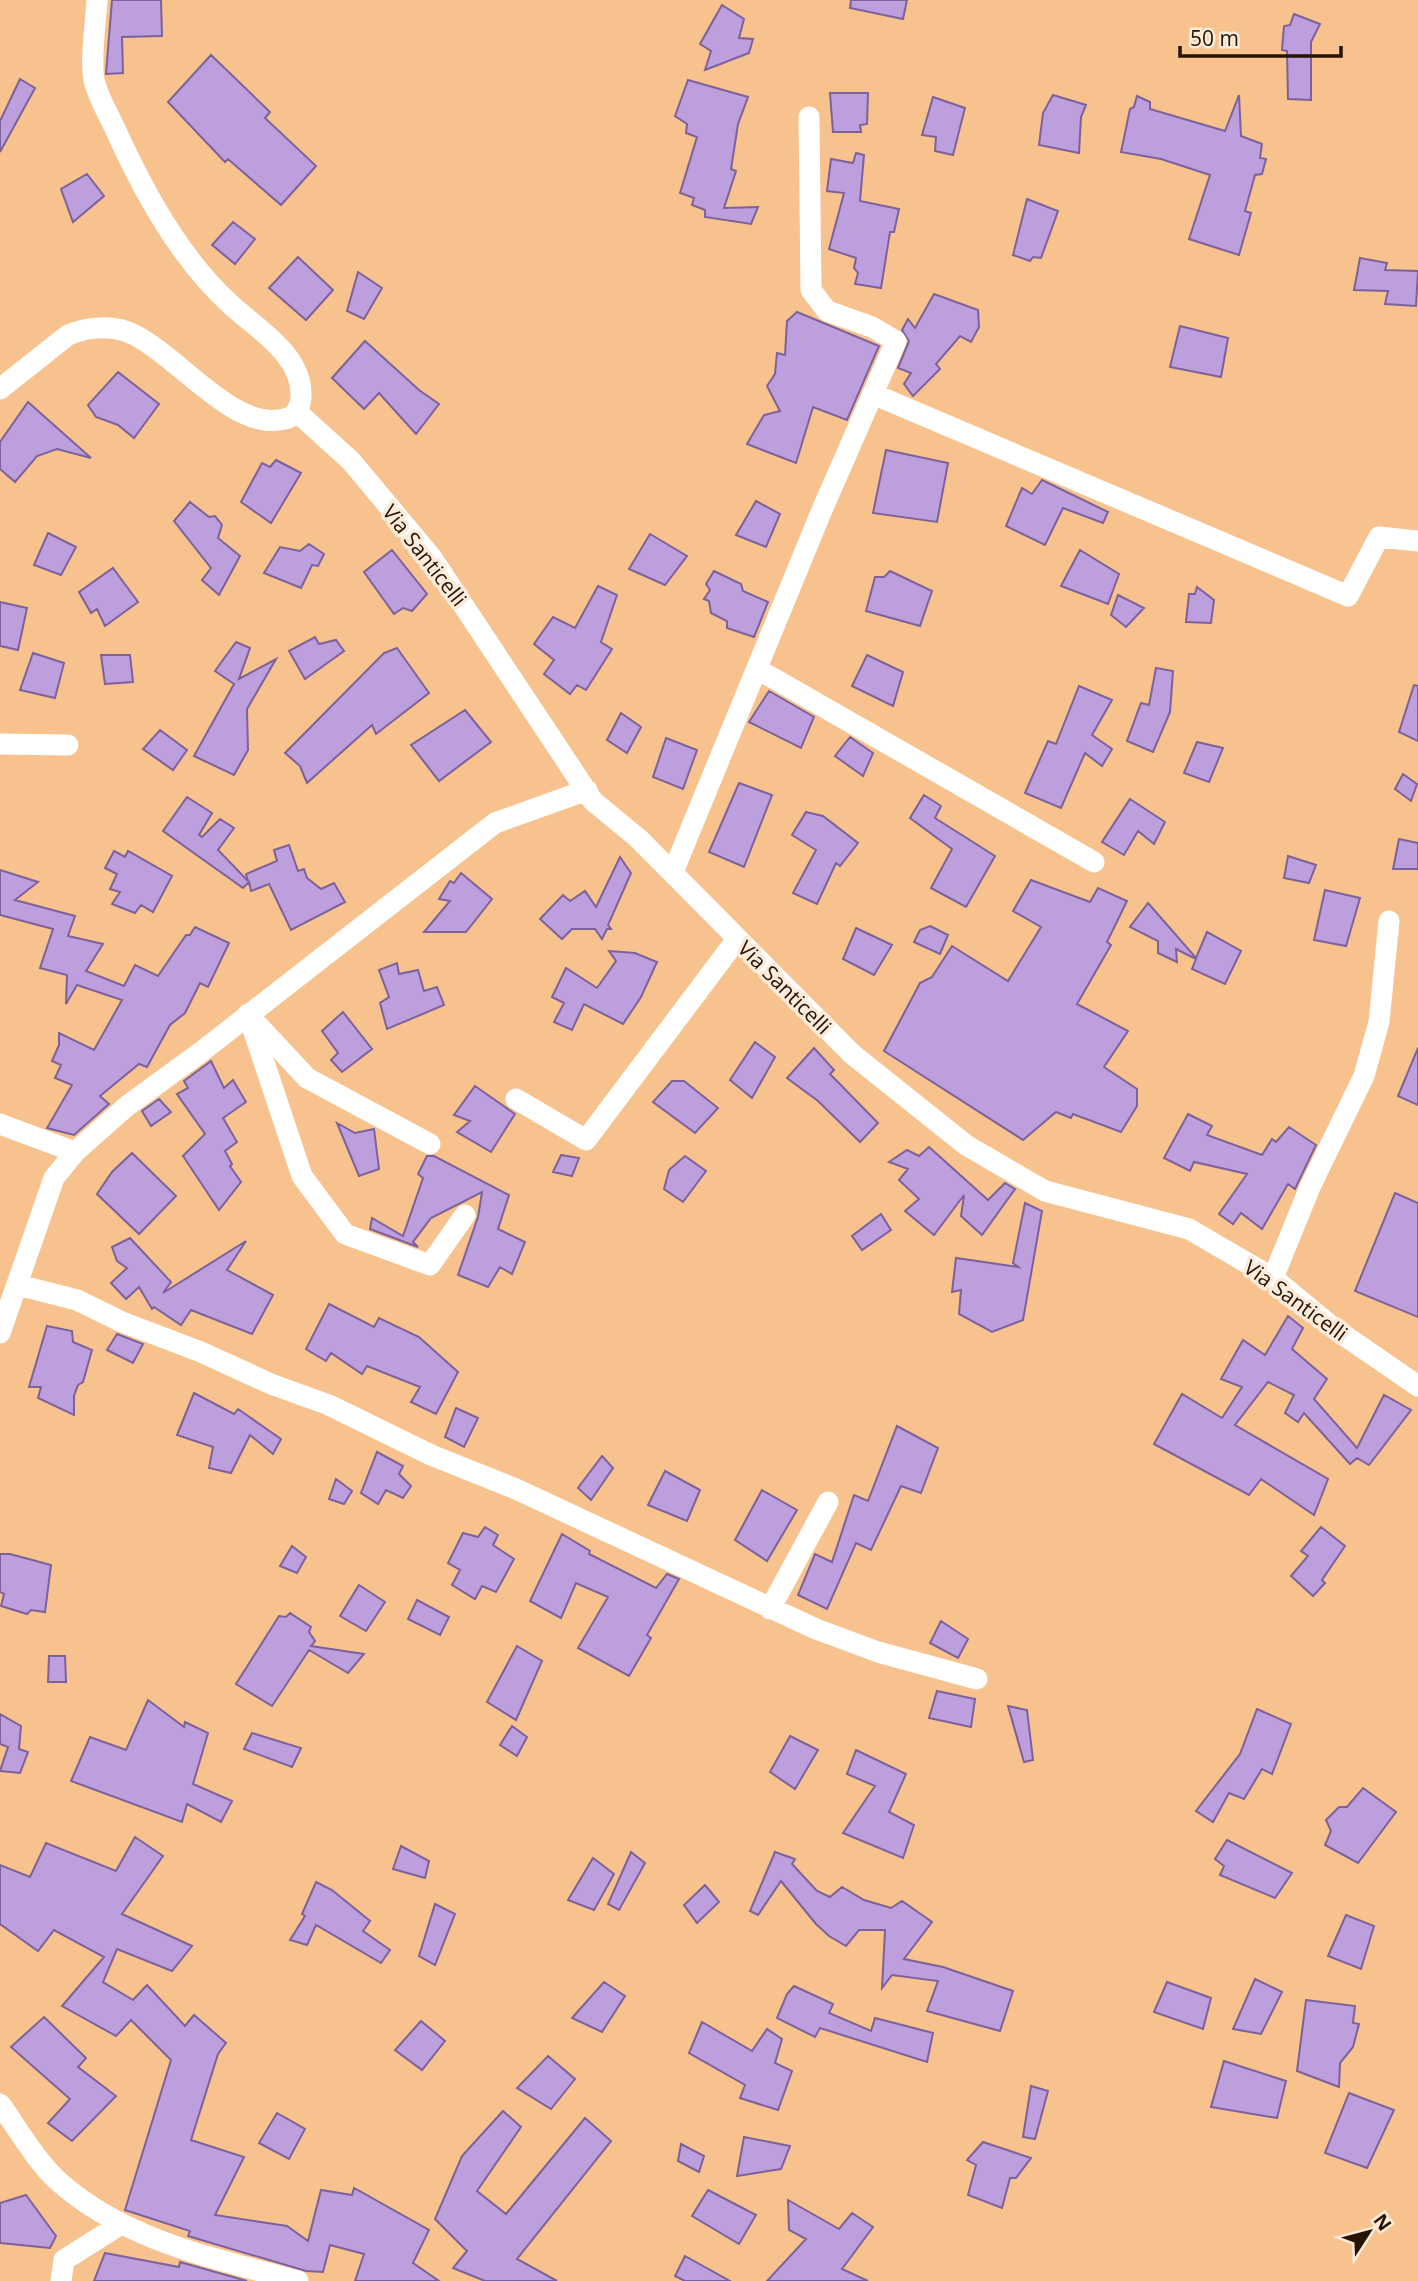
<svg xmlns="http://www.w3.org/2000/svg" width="1418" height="2281" font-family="'Open Sans',sans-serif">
<rect width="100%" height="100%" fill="#f7c28d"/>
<path fill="#bc9fdc" stroke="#7d619a" stroke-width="2" d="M112,0H161L162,36L122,37L123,73L106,74Z
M851,0H907L903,19L850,8Z
M722,5L744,19L739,38L753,39L749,53L705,70L711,51L700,44Z
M1294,14L1320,24L1311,42V100L1288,99L1287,51L1282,50L1284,26L1290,25Z
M211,55L270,112L265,118L316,166L281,205L228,159L225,162L168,102Z
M20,79L35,88L0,152V121Z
M688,80L748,97L738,124L731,169L736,171L724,208L758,207L751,224L705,217V210L692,205L694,198L680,193L697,137L686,133L687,124L675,116Z
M830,93H868L867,124L860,125L861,132H833Z
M1053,95L1086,105L1081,117L1079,153L1039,145L1043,113Z
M1239,95L1241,136L1262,144L1260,158L1266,159L1262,174L1255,175L1245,211L1251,213L1239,255L1189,239L1210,175L1161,159L1121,152L1130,109L1134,107L1137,96L1150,102V109L1225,131Z
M933,97L965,108L953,155L935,151L936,137L922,135Z
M856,153L864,155L860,201L899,209L894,232H890L881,288L855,284L858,273L854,268L856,258L829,249L844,193L827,191L831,159L853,163Z
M87,174L104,196L73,222L61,189Z
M1027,199L1058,211L1041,258L1033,257L1030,261L1013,255Z
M233,222L255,239L235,264L212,245Z
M298,257L333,290L306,320L269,288Z
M1360,258L1387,263L1385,270L1418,271L1416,306L1385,304L1388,291L1354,290Z
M358,272L382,288L364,319L347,311Z
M934,294L978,310L979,327L971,342L960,336L936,364L940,369L913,396L904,384L911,373L898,368L909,341L902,330L908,319L915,328Z
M797,312L879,346L847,420L813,407L796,463L747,444L764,415L780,411L767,386L775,374L777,353L785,355L787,321Z
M1180,326L1228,338L1221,377L1170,367Z
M365,341L419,390L439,404L416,434L379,393L364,409L332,378Z
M118,372L159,404L134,438L118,425L96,417L88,405Z
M28,402L91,458L57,449L37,456L15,482L0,469V442Z
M886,450L948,463L937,522L873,513Z
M276,460L301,473L271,523L241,502L262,463L270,467Z
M1042,480L1108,512L1103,523L1063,508L1045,545L1006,526L1022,488L1032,494Z
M756,501L780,514L766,547L736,535Z
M190,502L209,517L215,516L222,525L218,538L240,556L219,595L202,580L211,568L174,521Z
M48,533L76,547L61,575L34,565Z
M650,534L687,556L665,585L629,569Z
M309,544L324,554L318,566L312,565L301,588L264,573L280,547L300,551Z
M392,550L427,594L412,611L403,608L394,614L364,572Z
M1080,550L1119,574L1108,604L1061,586Z
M113,568L138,602L105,626L97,609L91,613L79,592Z
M714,571L741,584L743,591L768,602L754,637L727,628V621L711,613L709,601L704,599L710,590L706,584Z
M890,571L932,591L920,626L866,611L875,577H884Z
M598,586L617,595L601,642L612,649L586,690L577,685L570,694L544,674L554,660L534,644L553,617L575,628Z
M1197,587L1214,600L1211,623L1186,622L1189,594H1195Z
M1118,595L1144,608L1126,627L1111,615Z
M0,602L27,608L18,650L0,646Z
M315,637L319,644L336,640L344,651L305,679L289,651Z
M236,642L250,648L239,679L276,659L247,709L248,750L234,775L194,756L234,684L215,671Z
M397,648L429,693L376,734L372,725L307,783L300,766L285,753L384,653Z
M33,653L64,663L55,698L20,690Z
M101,655H130L133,682L105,684Z
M867,655L903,672L893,706L852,686Z
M1156,668L1173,671L1170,712L1153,752L1127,741L1141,703L1149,705Z
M1414,685L1418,686V741L1399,732Z
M1079,686L1112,700L1092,735L1112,749L1102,766L1085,753L1061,808L1025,793L1048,741L1056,744Z
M769,691L814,717L801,748L749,722Z
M465,710L491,742L439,781L411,745Z
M621,713L641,727L627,753L607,740Z
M160,730L187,750L173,770L143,749Z
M850,737L873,753L863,776L835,756Z
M666,738L697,750L683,789L653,777Z
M1197,742L1223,748L1209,782L1184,773Z
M1403,774L1417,784L1411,801L1395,789Z
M739,783L772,795L744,867L709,852Z
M924,795L941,806L935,818L995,856L966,907L931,888L952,849L910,818Z
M187,797L212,813L199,835L202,837L220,819L234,828L218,850L248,881L246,874L277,861L274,850L289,845L298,871L304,869L307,878L321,889L334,883L345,902L291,930L269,884L251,891L249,882L243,888L163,831Z
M1130,799L1165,822L1154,844L1138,831L1124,855L1102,842Z
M806,812L823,816L858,843L840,866L836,863L817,904L793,893L816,850L792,835Z
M1399,839L1418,843V869H1393Z
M114,851L125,857L128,851L172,876L153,912L141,905L135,913L112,904L120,892L110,889L117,874L105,868Z
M1288,856L1316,865L1309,883L1284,878Z
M620,857L631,873L608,925L611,929H607L602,939L595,929H572L562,939L540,919L563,895L570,901L585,891L596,907Z
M0,870L38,882L15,900L75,916L68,936L103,944L86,971L124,986L135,965L158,976L186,935H190L195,927L229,943L208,987L200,983L185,1013L170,1025L147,1067L139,1064L100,1096L109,1104L74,1135L47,1128L72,1085L55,1078L61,1065L52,1061L59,1045V1033L94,1050L122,1000L77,985L66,1004L67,975L40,968L53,929L0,915Z
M461,873L492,899L466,932H424L450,901L439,899L450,881L454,883Z
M1031,880L1090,902L1098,888L1127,901L1107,942L1111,945L1077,1004L1128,1031L1104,1067L1137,1089V1106L1121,1132L1073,1114L1071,1118L1056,1112L1023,1140L884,1051L920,983L932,977L952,946L1008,981L1041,927L1013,911Z
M1325,890L1360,898L1346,946L1314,940Z
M1148,903L1196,958L1207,932L1241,951L1225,984L1192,969L1196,959L1176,949L1177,962L1158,953V941L1130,927Z
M930,926L948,935L940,954L914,942L920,930Z
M856,928L892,945L874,975L843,959Z
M609,951L635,953L657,962L641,997L623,1024L584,1004L572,1030L554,1022L564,1003L552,997L566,968L597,988L616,961Z
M397,963L399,974L418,970L424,991L437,987L444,1005L387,1029L380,1003L389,997L379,970Z
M343,1012L372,1049L342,1072L331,1060L338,1053L322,1031Z
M755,1042L775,1057L752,1098L730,1080Z
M814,1048L834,1070L830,1074L878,1123L860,1142L818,1101L787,1078Z
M1418,1048V1105L1398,1096Z
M211,1061L224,1088L233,1080L246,1102L223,1118L237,1142L225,1151L232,1164L230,1166L241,1182L219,1210L183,1156L205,1134L177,1094L188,1088L184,1081Z
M672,1081H684L718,1108L695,1133L653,1102Z
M475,1086L515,1114L491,1152L457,1132L470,1121L454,1115Z
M159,1099L171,1112L151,1126L142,1111Z
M1188,1114L1212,1126L1207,1135L1262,1155L1272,1139L1276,1142L1289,1127L1316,1145L1295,1189L1288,1184L1262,1229L1241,1213L1233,1224L1219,1214L1247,1174L1194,1162L1190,1171L1164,1158Z
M337,1123L355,1133L374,1129L379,1169L359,1176Z
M929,1147L988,1200L1005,1183L1015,1189L982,1235L961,1216L964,1195L934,1235L905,1211L919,1199L899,1180L908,1169L889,1162L907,1150L919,1156Z
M132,1153L176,1196L139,1234L97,1194L112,1172Z
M561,1155L579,1158L572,1176L553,1172Z
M427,1156H434L509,1195L498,1229L525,1242L512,1274L500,1267L488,1287L458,1275L478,1217L482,1192L431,1218L413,1242L418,1247L370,1229L372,1218L403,1236L423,1178L418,1174Z
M685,1156L706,1171L683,1202L664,1189L669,1170Z
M1395,1193L1418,1203V1317L1355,1291Z
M1025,1203L1042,1211L1023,1320L992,1332L959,1314L961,1290L952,1292L956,1258L1018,1267L1013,1263Z
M881,1214L891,1230L862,1250L852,1236Z
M130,1238L171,1282L163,1293L246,1241L227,1270L273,1295L252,1334L191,1310L181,1325L154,1307L152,1309L139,1287L126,1299L111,1283L127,1268L117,1261L112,1247Z
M329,1304L374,1327L379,1318L419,1337L458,1372L436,1414L411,1402L420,1387L367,1366L362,1374L331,1353L326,1361L306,1349Z
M1288,1316L1303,1328L1292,1349L1327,1379L1314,1399L1357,1448L1384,1395L1411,1410L1369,1465L1357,1458L1350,1464L1304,1413L1298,1422L1285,1413L1294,1395L1268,1382L1235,1425L1328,1479L1314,1515L1261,1479L1249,1495L1154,1444L1182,1394L1222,1418L1242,1387L1221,1379L1243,1340L1265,1355Z
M47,1326L72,1331L73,1342L92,1350L83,1382L78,1385L74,1396V1415L38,1398L41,1387H29Z
M117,1334L143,1344L133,1363L107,1350Z
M194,1393L234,1414L238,1409L281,1439L273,1454L250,1435L231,1473L209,1468L213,1447L177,1435Z
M456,1408L478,1418L464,1447L445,1437Z
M897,1426L938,1448L921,1493L901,1486L871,1550L856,1543L827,1609L798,1595L815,1554L832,1562L854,1495L868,1501Z
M377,1452L403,1466L399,1474L411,1486L403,1498L386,1490L378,1504L361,1493Z
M602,1456L613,1468L591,1500L578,1488Z
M665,1471L700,1490L687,1521L648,1505Z
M336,1479L352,1491L344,1504L329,1499Z
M762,1490L797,1510L767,1561L735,1540Z
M485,1527L498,1535L493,1545L514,1559L496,1592L482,1586L475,1599L452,1585L460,1570L448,1563L463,1533L478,1537Z
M1321,1527L1345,1546L1322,1580L1325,1583L1313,1596L1291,1576L1308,1556L1301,1551Z
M562,1534L590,1551L589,1554L656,1588L667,1574L679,1579L647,1635L651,1638L629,1676L578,1648L608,1597L576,1583L561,1618L530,1601Z
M292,1546L306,1557L297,1573L280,1566Z
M0,1554H10L51,1565L45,1612L31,1610L27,1614L1,1606L4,1594L0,1592Z
M359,1585L385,1602L366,1631L340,1616Z
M417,1600L449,1617L440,1635L408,1619Z
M290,1613L311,1627L309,1632L315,1641L311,1646L364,1654L348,1673L309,1650L272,1706L236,1684L279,1616L286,1617Z
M941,1621L968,1639L958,1658L930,1643Z
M517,1646L542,1661L516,1720L487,1702Z
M49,1656H65L66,1682H48Z
M937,1691L975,1699L971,1727L929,1718Z
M148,1700L184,1727L185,1722L208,1733L193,1784L232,1801L221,1822L187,1804L182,1822L71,1781L90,1737L126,1750Z
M1008,1706L1027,1710L1033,1760L1024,1762Z
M1257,1709L1291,1724L1272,1774L1262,1769L1244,1799L1229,1793L1213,1822L1196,1811L1240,1754Z
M0,1714L21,1726L19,1749L28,1752L20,1773L0,1771L8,1747L0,1744Z
M512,1726L527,1737L517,1756L500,1745Z
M252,1733L301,1748L292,1767L244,1749Z
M790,1736L818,1750L795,1789L770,1772Z
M856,1750L906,1774L889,1812L914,1825L903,1858L843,1833L875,1786L847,1774Z
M1363,1788L1396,1812L1358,1863L1325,1845L1331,1831L1326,1820L1339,1807H1347Z
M135,1837L163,1856L122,1914L192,1946L172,1971L117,1949L103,1982L133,2000L147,1985L185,2026L194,2015L226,2043L218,2054L191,2140L244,2157L215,2215L287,2226L308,2241L321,2190L352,2195L354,2188L429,2230L413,2263L439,2281H355L364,2254L330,2245L323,2272L306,2271L188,2236L190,2231L125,2210L171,2060L131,2020L116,2036L62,2006L104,1957L54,1930L38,1951L0,1924V1865L30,1877L46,1843L116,1871Z
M1227,1840L1292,1873L1275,1898L1220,1875L1224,1866L1215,1859Z
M401,1846L429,1861L425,1878L393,1869Z
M631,1852L645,1863L619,1910L608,1904Z
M775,1852L795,1859L792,1864L817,1891L830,1897L842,1887L864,1900L891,1908L902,1901L932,1922L904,1959L943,1967L1013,1991L1000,2031L927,2011L938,1981L892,1975L882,1988L885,1930H859L846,1946L829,1936L816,1924L781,1881L758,1915L750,1911Z
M593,1858L614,1874L594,1910L568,1900Z
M316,1882L332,1890L370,1921L363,1931L390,1950L381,1963L316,1925L307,1945L290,1940L305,1916L302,1914Z
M705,1885L719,1902L697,1923L684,1905Z
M435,1904L455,1914L435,1965L419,1956Z
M1346,1915L1374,1926L1361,1969L1328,1956Z
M1255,1979L1282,1992L1261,2034L1233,2029Z
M604,1982L625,1996L602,2032L572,2018Z
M1167,1982L1211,1998L1203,2029L1154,2012Z
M794,1986L833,2004L829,2013L871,2031L875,2018L933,2033L927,2062L820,2028L815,2037L777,2018L787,1994Z
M1306,2000L1355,2006L1353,2023L1359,2024L1353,2047L1340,2063L1339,2087L1297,2071Z
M44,2017L86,2058L78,2067L116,2096L72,2141L48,2123L70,2099L11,2047Z
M421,2021L445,2041L422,2070L395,2050Z
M702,2022L752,2051L767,2029L782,2039L775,2063L792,2071L778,2110L740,2098L745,2085L689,2053Z
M548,2056L575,2079L551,2109L517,2088Z
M1224,2061L1286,2081L1277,2118L1211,2107Z
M1031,2086L1048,2091L1035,2139L1023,2137Z
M1349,2093L1394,2110L1367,2168L1325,2153Z
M503,2111L521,2127L477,2191L506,2214L585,2118L611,2141L517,2259L557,2281H485L453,2268L467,2251L435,2219L462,2156Z
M277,2113L305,2129L289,2159L259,2143Z
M744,2137L790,2146L781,2169L737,2176Z
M983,2142L1031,2158L1016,2178H1010L1002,2208L968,2195L976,2165L967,2160Z
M681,2144L704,2156L699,2172L678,2161Z
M708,2190L756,2215L739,2244L692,2216Z
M26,2195L56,2236L50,2248L0,2243V2203Z
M788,2200L839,2229L852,2213L873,2227L842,2269L868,2281H767L806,2239L789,2230Z
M105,2253L179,2267L180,2262L247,2281H94Z
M685,2256L730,2281H685L675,2276Z"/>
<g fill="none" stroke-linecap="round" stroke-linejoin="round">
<path stroke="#fff" stroke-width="21" d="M0,389L68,335C85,328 107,325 125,331C173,347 234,437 288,418C297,415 300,407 301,397C303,355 257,329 230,304C180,258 145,194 117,133C110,117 100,101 95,84C89,65 96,22 97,0
M873,394L1348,596L1379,537L1418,541
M297,412L351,461L432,558L593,801L639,839L852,1054L966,1145L1045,1191L1189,1229L1273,1278L1335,1329L1418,1386
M759,670L1094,862
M0,744L68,745
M673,872L822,510L896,341L872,327L827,311L811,290L809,117
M248,1014L302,1176L345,1234L430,1265L465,1215
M254,1021L307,1078L430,1144
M516,1099L586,1140L737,939
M0,1124L75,1152
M1273,1278L1310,1187L1364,1076L1379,1022L1389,921
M18,1285L77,1300L122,1322L201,1352L271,1384L329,1405L431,1455L516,1489L816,1629L878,1652L977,1679
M0,1333L54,1178L75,1152L127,1106L201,1052L495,823L587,790
M770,1609L828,1502
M0,2104C18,2129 36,2161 58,2181C125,2241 214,2258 298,2281
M61,2281L64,2260L121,2224"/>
</g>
<g text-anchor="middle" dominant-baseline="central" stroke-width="7" stroke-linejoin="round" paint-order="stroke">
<g font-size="21" fill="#261301" stroke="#fbebdb">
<text transform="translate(425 555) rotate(52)">Via Santicelli</text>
<text transform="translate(785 987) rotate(45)">Via Santicelli</text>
<text transform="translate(1296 1300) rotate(36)">Via Santicelli</text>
</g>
</g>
<g transform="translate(1369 2232) rotate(54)" stroke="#fbebdb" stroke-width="5" paint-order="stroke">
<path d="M0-5L12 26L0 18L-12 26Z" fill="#261301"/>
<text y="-10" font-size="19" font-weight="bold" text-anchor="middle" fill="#261301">N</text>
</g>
<path d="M1180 46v10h161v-10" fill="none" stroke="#261301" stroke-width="3.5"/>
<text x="1190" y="46" font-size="21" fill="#261301" stroke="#fbebdb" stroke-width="5" paint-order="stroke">50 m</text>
</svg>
